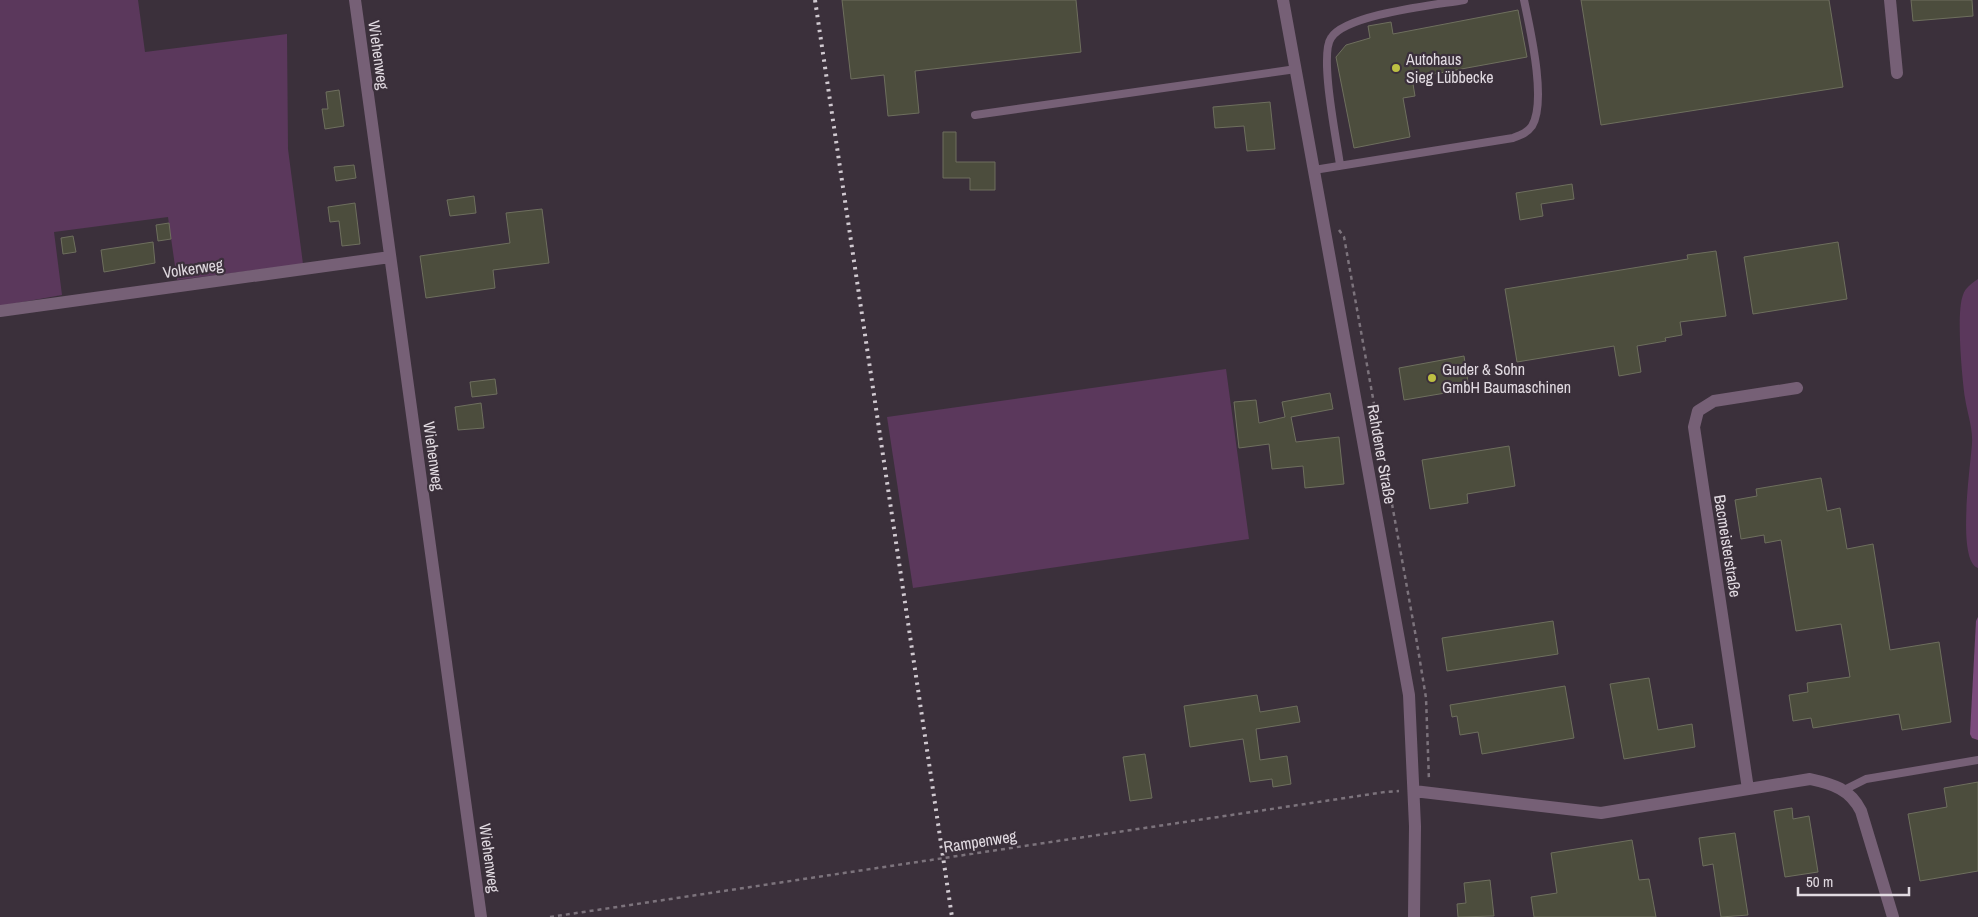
<svg xmlns="http://www.w3.org/2000/svg" width="1978" height="917" font-family="'Archivo Narrow',sans-serif">
<rect width="100%" height="100%" fill="#3b303b"/>
<path fill="#5b385c" d="M0,0H138L145,52L287,34L288,149L303,264L177,280L168,217L54,232L62,295L0,306Z
M1978,279V568C1956,561 1971,464 1972,443C1973,428 1967,412 1965,398C1962,377 1956,312 1963,295C1965,288 1972,283 1978,279Z
M1226,369L1249,539L913,588L887,417Z"/>
<path fill="#7c4c7d" d="M1978,617V740L1972,738L1970,734L1976,621Z"/>
<path fill="#4c4d3d" stroke="#6e6f5e" d="M842,0H1076L1081,52L915,71L919,113L888,116L884,75L851,79Z
M1581,0H1829L1843,87L1601,125Z
M1911,0H1972L1973,16L1913,21Z
M1518,10L1527,57L1412,78L1415,96L1403,98L1410,137L1354,148L1336,57L1346,45L1370,38L1368,26L1391,22L1393,34Z
M339,90L344,126L325,129L322,109H328L326,92Z
M1270,102L1275,149L1247,151L1244,126L1215,128L1213,107Z
M943,132H956V162H995V190H970V178H943Z
M354,165L356,178L336,181L334,167Z
M1572,184L1574,199L1541,204L1543,216L1520,220L1516,193Z
M474,196L476,213L450,216L447,200Z
M355,203L360,244L342,246L339,221L330,222L328,207Z
M542,209L549,263L493,270L495,288L426,298L420,256L510,243L506,213Z
M169,223L171,239L158,241L156,225Z
M73,236L76,252L63,254L61,238Z
M153,242L155,263L104,272L101,250Z
M1838,242L1847,299L1753,314L1744,257Z
M1716,251L1726,316L1680,322L1682,335L1665,338L1666,341L1637,346L1641,372L1619,376L1614,346L1517,362L1505,289L1688,259L1687,255Z
M1464,356L1469,389L1404,400L1399,368Z
M495,379L497,394L472,397L470,382Z
M1330,393L1333,409L1291,417L1296,442L1339,437L1344,484L1305,488L1303,466L1272,469L1269,444L1239,448L1234,402L1256,400L1259,423L1285,417L1282,402Z
M481,403L484,428L458,430L455,407Z
M1509,446L1515,486L1467,494L1468,503L1430,509L1422,460Z
M1821,478L1827,511L1840,508L1847,549L1873,544L1890,650L1939,642L1951,722L1902,730L1899,714L1813,728L1811,718L1793,721L1789,695L1808,692L1807,683L1850,677L1841,624L1796,631L1781,540L1765,543L1764,535L1741,539L1735,500L1757,496L1756,489Z
M1553,621L1558,654L1447,671L1442,638Z
M1649,678L1658,730L1692,724L1695,747L1624,759L1610,684Z
M1565,686L1574,738L1482,754L1478,732L1460,735L1457,716L1452,717L1450,705Z
M1257,695L1260,712L1297,706L1300,722L1256,729L1260,760L1287,756L1291,784L1273,787L1272,779L1250,782L1243,739L1190,747L1184,706Z
M1145,754L1152,798L1130,801L1123,757Z
M1978,782V871L1920,881L1908,814L1947,807L1944,788Z
M1792,808L1793,819L1809,816L1818,872L1785,877L1774,811Z
M1735,833L1748,915L1721,917L1713,864L1703,866L1699,838Z
M1632,840L1639,880L1649,879L1656,917H1534L1531,897L1557,893L1551,853Z
M1490,880L1494,916L1458,917L1457,904L1466,903L1464,883Z"/>
<g fill="none" stroke-linecap="round" stroke-linejoin="round">
<path stroke="#7c737c" stroke-width="2.5" stroke-dasharray="4 4" stroke-linecap="butt" d="M1339,230L1344,237L1417,643L1426,698L1429,781
M550,917L1385,792L1399,791"/>
<path stroke="#766076" stroke-width="8" d="M975,115L1296,69
M1340,165C1337,142 1319,55 1331,38C1346,14 1436,5 1464,0
M1314,170L1513,138C1521,135 1527,133 1532,126C1547,101 1530,29 1524,0
M1844,790L1866,779L1978,760"/>
<path stroke="#766076" stroke-width="12" d="M355,0L481,917
M1283,0L1409,695L1415,826L1414,917
M1890,0L1897,73
M0,311L390,257
M1748,789L1694,427L1698,411L1714,401L1797,388
M1414,791L1601,813L1810,779C1833,784 1850,789 1861,811L1893,917"/>
<path stroke="#d0c9d0" stroke-width="4" stroke-dasharray="2.5 5" stroke-linecap="butt" d="M815,0L952,917"/>
</g>
<g fill="#bdbf43" stroke="#3b303b" stroke-width="2">
<circle cx="1396" cy="68" r="5"/>
<circle cx="1432" cy="378" r="5"/>
</g>
<g text-anchor="middle" dominant-baseline="central" stroke-width="4.5" stroke-linejoin="round" paint-order="stroke">
<g font-size="16" fill="#e1dae1" stroke="#3b303b">
<text transform="translate(379 55) rotate(82)">Wiehenweg</text>
<text transform="translate(193 268) rotate(-8)">Volkerweg</text>
<text transform="translate(1382 454) rotate(80)">Rahdener Straße</text>
<text transform="translate(434 456) rotate(82)">Wiehenweg</text>
<text transform="translate(1728 546) rotate(81)">Bacmeisterstraße</text>
<text transform="translate(980 841) rotate(-9)">Rampenweg</text>
<text transform="translate(490 858) rotate(82)">Wiehenweg</text>
</g>
<g font-size="16" fill="#e1dae1" stroke="#3b303b" text-anchor="start">
<text x="1406" y="59">Autohaus<tspan x="1406" dy="18">Sieg Lübbecke</tspan></text>
<text x="1442" y="369">Guder &amp; Sohn<tspan x="1442" dy="18">GmbH Baumaschinen</tspan></text>
</g>
</g>
<path d="M1798 887v8h111v-8" fill="none" stroke="#e1dae1" stroke-width="2.5"/>
<text x="1806" y="887" font-size="15" fill="#e1dae1" stroke="#3b303b" stroke-width="4" paint-order="stroke">50 m</text>
</svg>
